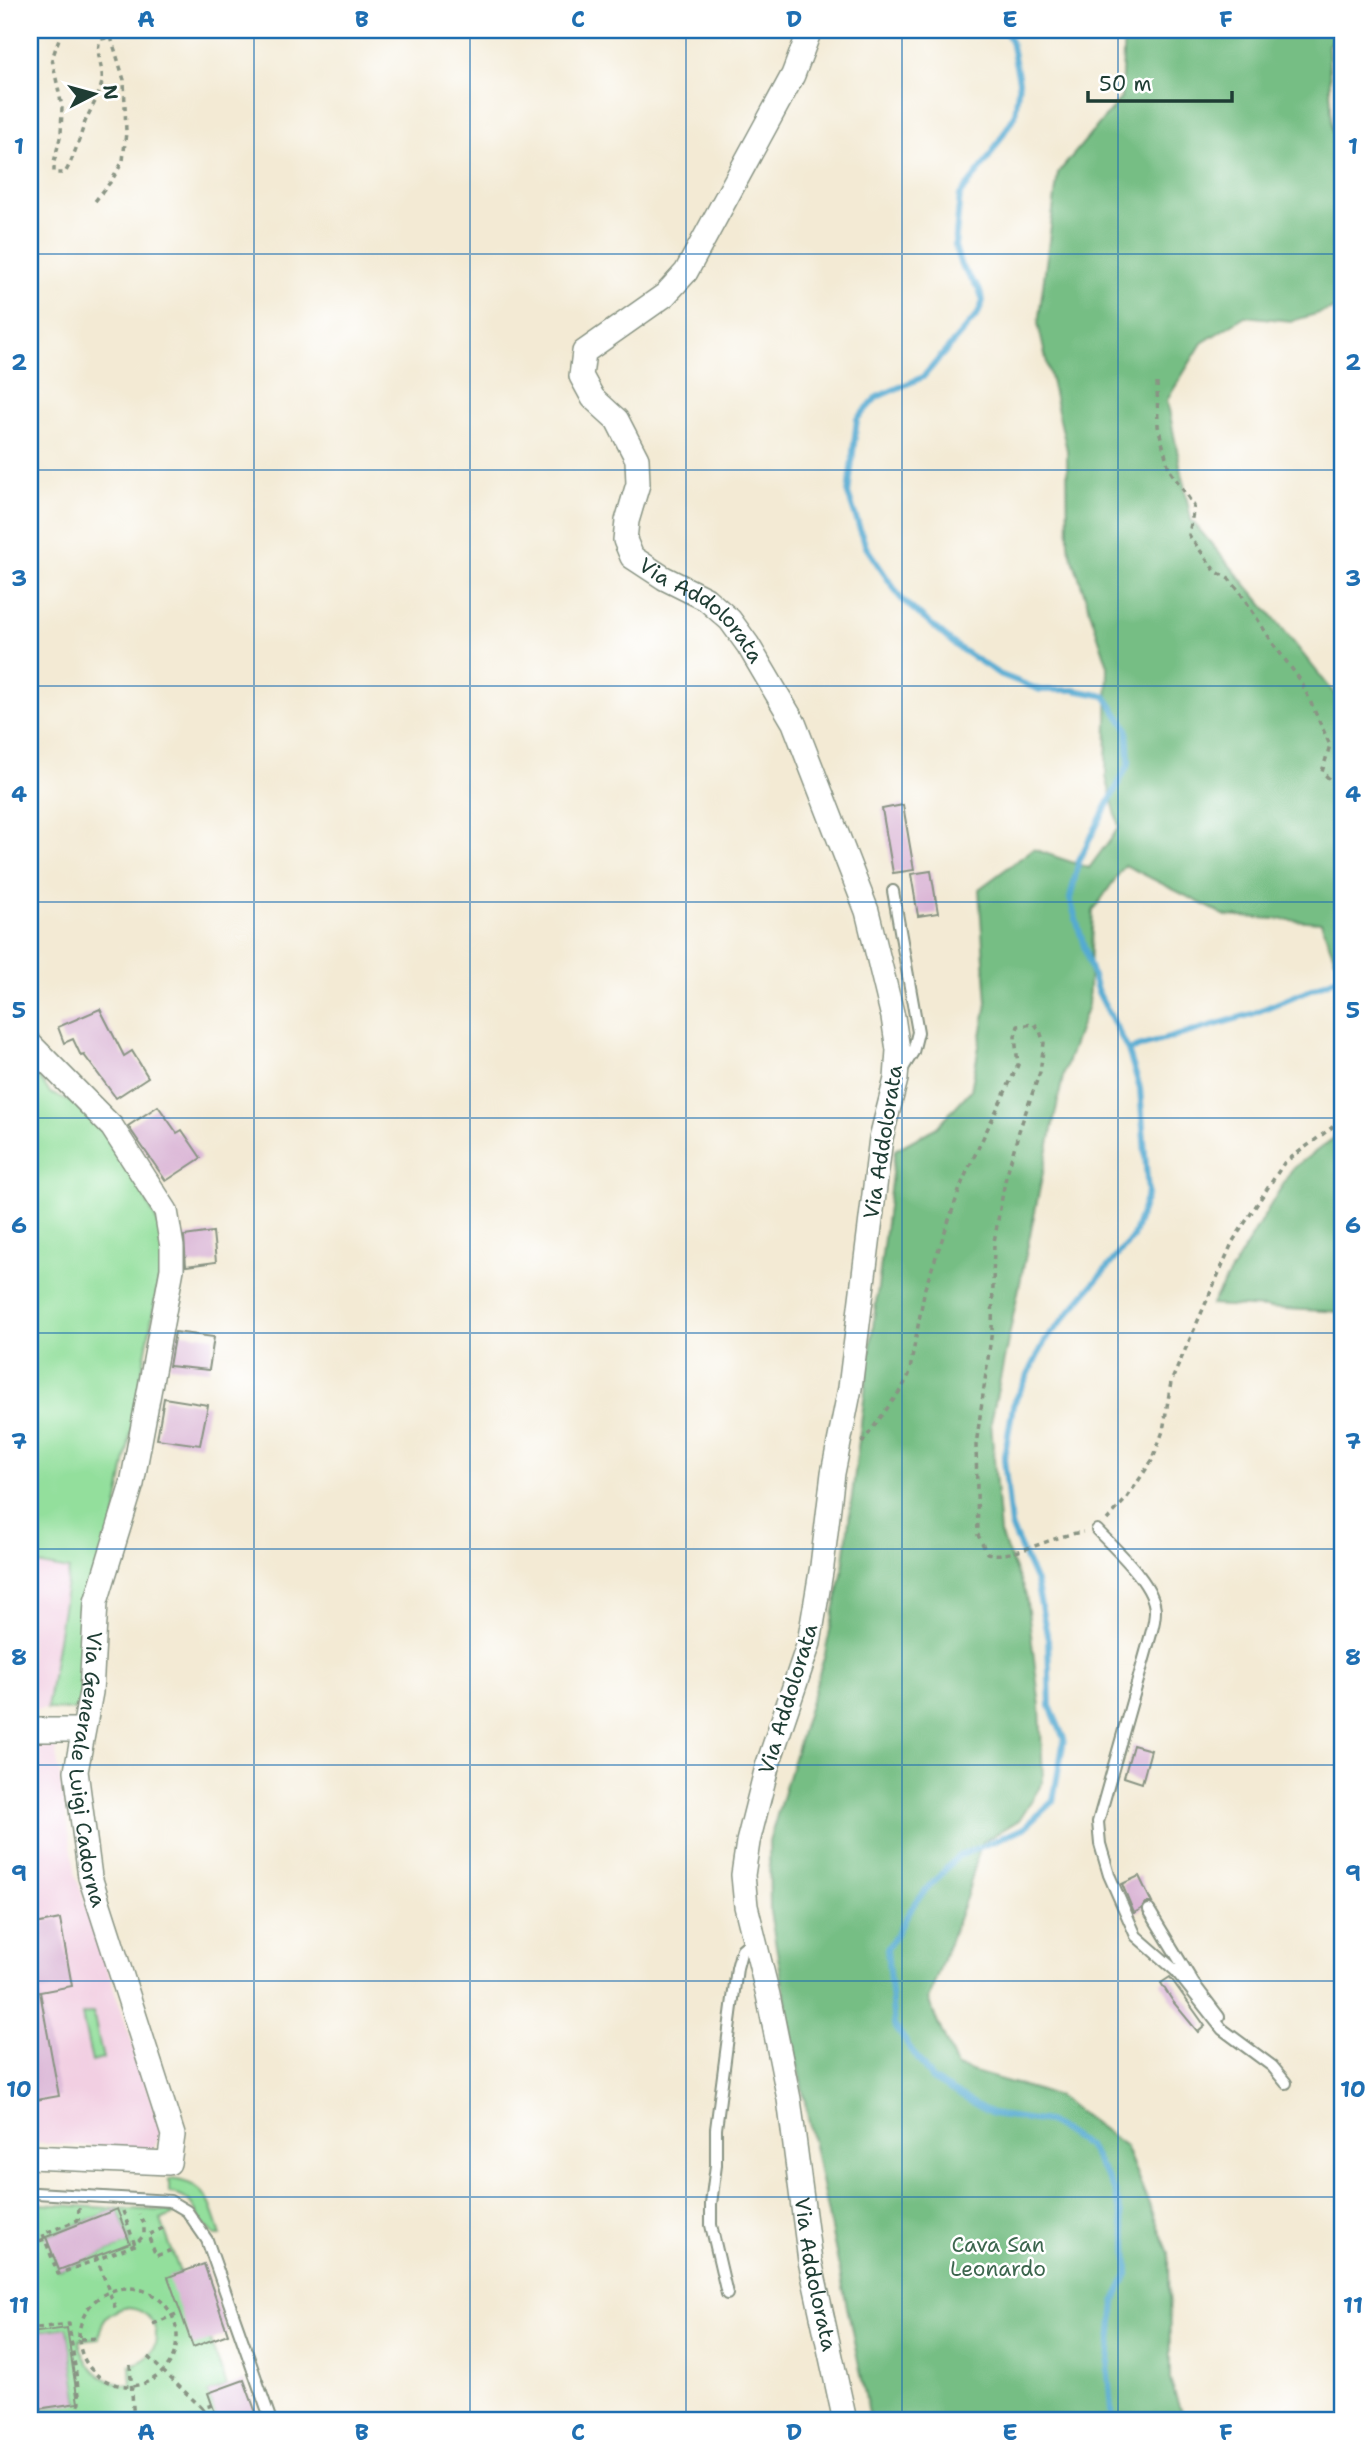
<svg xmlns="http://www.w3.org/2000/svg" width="1372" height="2451" font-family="'Shantell Sans',sans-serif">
<rect width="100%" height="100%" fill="#fff"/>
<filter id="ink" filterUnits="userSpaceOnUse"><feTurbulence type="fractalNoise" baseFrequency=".0143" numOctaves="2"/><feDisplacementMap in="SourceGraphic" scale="14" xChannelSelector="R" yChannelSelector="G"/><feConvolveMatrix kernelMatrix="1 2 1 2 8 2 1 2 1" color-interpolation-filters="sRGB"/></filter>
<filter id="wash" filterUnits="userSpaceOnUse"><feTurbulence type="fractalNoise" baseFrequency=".00686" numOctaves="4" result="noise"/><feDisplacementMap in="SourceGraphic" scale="28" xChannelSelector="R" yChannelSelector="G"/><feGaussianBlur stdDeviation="1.57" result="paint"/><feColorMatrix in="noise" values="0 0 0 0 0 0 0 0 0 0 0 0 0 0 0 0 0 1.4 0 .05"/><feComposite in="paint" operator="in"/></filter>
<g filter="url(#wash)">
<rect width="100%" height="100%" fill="#f3ead4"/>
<path fill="#f2cfe2" d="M30,1563L69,1570L47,1709L30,1710Z
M55,1746L76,1876L162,2131L153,2150L30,2142V1747Z"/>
<path fill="#93df9c" stroke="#598e68" stroke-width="2" fill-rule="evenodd" d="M30,1064L50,1093L77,1104L121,1150L160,1227L165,1248L80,1706L72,1710L47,1709L69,1570L30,1563Z
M93,2012L103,2059L92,2062L82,2015Z
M169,2179C208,2182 210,2203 221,2235H215C209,2230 203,2224 199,2217C191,2202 187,2194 169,2193Z
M39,2204L167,2211L176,2213L161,2220L180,2273L169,2277L210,2341L227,2386L208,2393L218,2421H30V2410L78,2402L67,2328L38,2332L30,2268V2209ZM117,2209L130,2243L59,2270L47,2236ZM124,2308C163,2307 168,2358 130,2365L131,2385L129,2386C101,2382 84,2367 79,2340L99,2338C100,2322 108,2312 124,2308Z"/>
<path fill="#76be84" stroke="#4a7e5c" stroke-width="2" d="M1124,30H1342V33L1328,45L1332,129L1342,151V299L1337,308L1292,321L1245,316L1202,343L1167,400L1191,520L1270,613L1342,703V978L1321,922L1226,916L1125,865L1093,911L1088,1005L1064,1072L991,1422L1000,1534L1026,1595L1040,1706L1043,1782L1019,1820L981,1843L967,1895L928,2000L957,2067L1057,2096L1125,2146L1169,2253L1170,2380L1184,2421H881L870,2419L795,2053L770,1912L769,1842L825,1654L843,1569L895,1150L937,1127L971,1090L987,1003L979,889L1033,849L1089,868L1119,827L1106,777L1108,666L1068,544L1067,450L1038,324L1058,173L1121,98Z
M1342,1132V1312L1211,1305L1292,1169Z"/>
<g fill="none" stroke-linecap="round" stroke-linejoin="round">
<path stroke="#54aad1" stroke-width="6" d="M1005,30L1011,41L1019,81L1015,115L986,162L960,195L955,246L961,266L979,289L983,301L978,314L923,377L877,397L857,419L848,494L866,547L902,600L959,648L999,674L1040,690H1074L1105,696L1127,728L1129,763L1079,860L1070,899L1097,990L1128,1050L1140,1088L1148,1193L1133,1237L1045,1341L1013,1405L1004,1459L1011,1526L1036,1582L1048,1639L1050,1706L1064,1739L1053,1801L1024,1828L957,1857L916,1901L887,1949L894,2025L932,2079L992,2114L1048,2122L1088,2146L1115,2191L1127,2241L1128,2274L1115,2301L1108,2373L1112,2421
M1128,1050L1252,1014L1342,976"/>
</g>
<g id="blocks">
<path fill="#dab5d5" d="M903,805L914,870L893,873L882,809Z
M931,871L938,913L918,916L911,874Z
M100,1009L124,1056L132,1051L148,1077L116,1098L84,1055L81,1056L73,1039L64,1043L58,1027Z
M158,1106L177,1133L182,1130L201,1158L166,1181L128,1126Z
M213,1232L216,1262L186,1266L184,1236Z
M175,1332L214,1337L209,1370L169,1366Z
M164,1398L208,1405L200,1445L157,1439Z
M1133,1745L1151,1750L1142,1783L1124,1777Z
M1139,1876L1152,1903H1146L1141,1909L1134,1913L1122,1884Z
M60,1919L72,1986L40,1992L59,2096L30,2101V1925Z
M1170,1977L1205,2026L1198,2032L1174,2003L1161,1983Z
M117,2209L130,2243L59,2270L46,2237Z
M204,2264L228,2334L193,2347L168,2277Z
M67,2328L78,2403L37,2409L30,2354V2333Z
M244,2380L259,2421H218L208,2393Z"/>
</g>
</g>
<g filter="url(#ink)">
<use href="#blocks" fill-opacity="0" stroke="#899484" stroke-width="2"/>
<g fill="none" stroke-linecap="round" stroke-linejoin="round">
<g stroke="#899484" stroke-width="14">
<path id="lane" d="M893,891L918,1032L913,1052L903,1068
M1097,1530C1115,1549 1155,1584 1155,1611C1155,1618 1153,1627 1151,1634L1098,1822L1100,1844L1109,1875L1136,1936L1176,1971L1222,2029L1272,2066L1286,2083
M1149,1910L1194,1984L1219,2017
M30,2195L36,2193L170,2201L187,2211L207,2240L271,2421
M727,2294L711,2225V2204L716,2165V2129L737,1968L742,1949L753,1940"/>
</g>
<g stroke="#899484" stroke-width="26">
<g id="street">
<path id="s1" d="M810,30L793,75L686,272L665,295L584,352L581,376L593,398L617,420L637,459L638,484L627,521L625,540L632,557L664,578L706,599L730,620L748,645L794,723L867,911L893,1017L898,1050L896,1079L881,1138L850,1388L833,1473L822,1566L809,1643L767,1767L748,1842L743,1875L746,1906L768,1995L789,2099L810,2261L845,2421"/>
<path id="s2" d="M30,1044L112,1127L166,1211L172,1247V1269L132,1484L96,1602L91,1692L76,1771L90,1877L173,2135L169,2163L30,2157"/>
<path d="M30,1730H82"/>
</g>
</g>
<path stroke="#899484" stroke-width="3.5" stroke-dasharray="5 5" stroke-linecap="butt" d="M62,30L52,59L62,107L61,134L54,162V173H65C74,157 79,140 85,122C91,108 99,97 102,82C104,67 94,53 101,39L111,37L124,80L126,132L123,161L112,180L92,205
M1157,383L1158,426L1169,469L1194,506L1189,535L1215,571L1229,579L1240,592L1274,645L1301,681L1330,745L1322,772L1338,787L1342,788
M862,1443L902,1388L909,1375L925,1288L963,1180L1018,1065L1015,1036L1018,1026L1035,1024L1040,1031L1044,1043L1040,1072L1019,1131L1005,1181L994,1242L992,1330L976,1445L978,1535L987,1553C1015,1560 1052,1535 1083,1532
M1107,1520L1126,1499L1153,1459L1163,1431L1171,1382L1233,1241L1284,1163L1342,1120
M79,2208L78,2220L43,2234L58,2274L135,2245L144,2235V2224L139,2214
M123,2211L135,2245
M163,2228L148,2235L156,2256L172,2250
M30,2244L45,2239
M96,2256L116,2310
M79 2337a49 49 0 1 1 98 0a49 49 0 1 1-98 0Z
M153,2324L181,2312
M37,2328L69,2324L80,2402L73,2421
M80,2339L99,2338
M148,2357L202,2408L213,2405
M130,2365L134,2421
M202,2408L211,2421
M37,2409L42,2421"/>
<use href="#lane" stroke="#fff" stroke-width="10"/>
<use href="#street" stroke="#fff" stroke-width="23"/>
</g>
</g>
<path fill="none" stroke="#1f6fb2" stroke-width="2" stroke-opacity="0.55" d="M254,30V2421M470,30V2421M686,30V2421M902,30V2421M1118,30V2421M30,254H1342M30,470H1342M30,686H1342M30,902H1342M30,1118H1342M30,1333H1342M30,1549H1342M30,1765H1342M30,1981H1342M30,2197H1342"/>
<g text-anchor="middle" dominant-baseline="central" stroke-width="5" stroke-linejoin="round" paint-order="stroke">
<g font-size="21" fill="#1f3d34" stroke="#fff">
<text stroke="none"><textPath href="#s1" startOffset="718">Via Addolorata</textPath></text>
<text transform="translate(883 1142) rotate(-81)">Via Addolorata</text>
<text transform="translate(788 1699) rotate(-73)">Via Addolorata</text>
<text stroke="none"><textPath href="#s2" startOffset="786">Via Generale Luigi Cadorna</textPath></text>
<text stroke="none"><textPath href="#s1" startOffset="2460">Via Addolorata</textPath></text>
</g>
<g font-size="21" fill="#3c664e" stroke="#fff">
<text x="998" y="2245">Cava San<tspan x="998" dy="24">Leonardo</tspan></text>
</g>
</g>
<rect width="1372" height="2451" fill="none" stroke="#fff" stroke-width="77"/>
<g transform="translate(94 94) rotate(84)" stroke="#ffffff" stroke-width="5" paint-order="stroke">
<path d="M0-5L12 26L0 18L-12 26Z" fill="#1f3d34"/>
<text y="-10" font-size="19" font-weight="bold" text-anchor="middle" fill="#1f3d34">N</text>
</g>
<path d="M1088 91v10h144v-10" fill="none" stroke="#1f3d34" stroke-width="3.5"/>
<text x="1099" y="91" font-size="21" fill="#1f3d34" stroke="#ffffff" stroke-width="5" paint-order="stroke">50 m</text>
<rect x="38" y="38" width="1296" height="2374" fill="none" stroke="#1f6fb2" stroke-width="2.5"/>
<g font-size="23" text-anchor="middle" font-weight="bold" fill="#1f6fb2">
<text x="146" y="27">A</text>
<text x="362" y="27">B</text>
<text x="578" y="27">C</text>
<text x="794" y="27">D</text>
<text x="1010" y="27">E</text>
<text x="1226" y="27">F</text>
<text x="19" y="154">1</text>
<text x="1353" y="154">1</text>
<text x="19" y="370">2</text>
<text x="1353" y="370">2</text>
<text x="19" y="586">3</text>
<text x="1353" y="586">3</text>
<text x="19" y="802">4</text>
<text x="1353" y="802">4</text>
<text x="19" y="1018">5</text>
<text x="1353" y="1018">5</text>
<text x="19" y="1233">6</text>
<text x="1353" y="1233">6</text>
<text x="19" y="1449">7</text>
<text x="1353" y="1449">7</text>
<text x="19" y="1665">8</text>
<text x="1353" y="1665">8</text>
<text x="19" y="1881">9</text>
<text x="1353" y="1881">9</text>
<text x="19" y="2097">10</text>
<text x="1353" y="2097">10</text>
<text x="19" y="2313">11</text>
<text x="1353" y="2313">11</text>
<text x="146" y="2440">A</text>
<text x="362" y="2440">B</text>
<text x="578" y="2440">C</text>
<text x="794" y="2440">D</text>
<text x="1010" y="2440">E</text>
<text x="1226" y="2440">F</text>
</g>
</svg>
